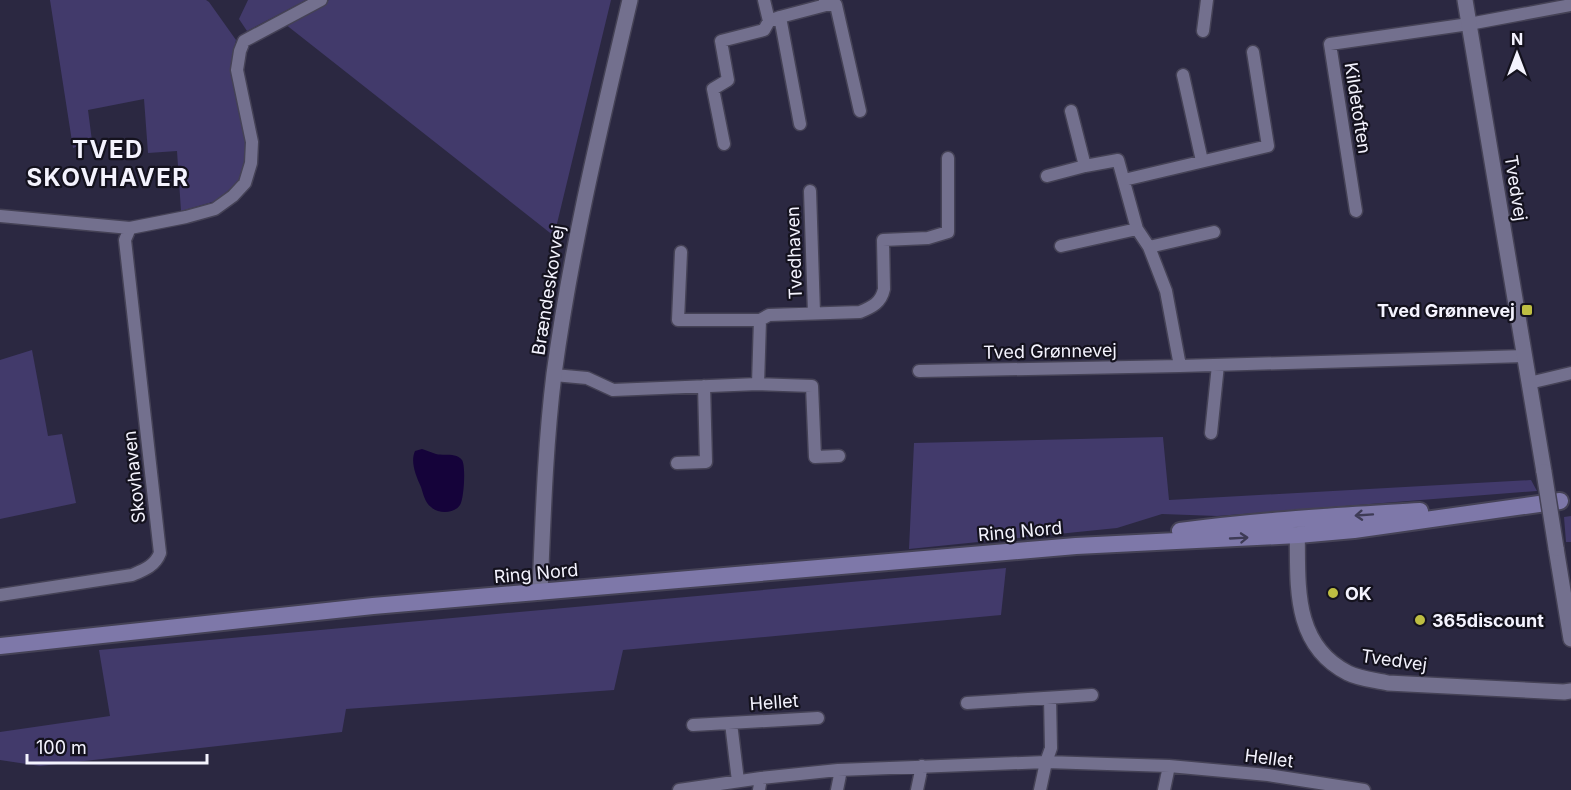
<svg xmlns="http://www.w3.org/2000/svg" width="1571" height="790" font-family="Inter,sans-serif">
<rect width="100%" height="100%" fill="#2b2841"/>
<path fill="#423a6b" d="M50,0H206L209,2L236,40L230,69L247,148L245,169L237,183L216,201L181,211L177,151L148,153L144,99L88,110L92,141L73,148Z
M248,0H306L247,31L239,19Z
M329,0H611L554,236L285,24Z
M32,350L48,436L62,434L76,503L0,519V360Z
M1163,437L1169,500L1531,480L1537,491L1217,516L1162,514L1117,528L909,549L914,443Z
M1571,516V542H1566L1564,517Z
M1006,568L1001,615L623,650L614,690L346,709L342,732L40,766L0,760V732L110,716L99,650Z"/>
<path fill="#15033a" d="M422,449C427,451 431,452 436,454C444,456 456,452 462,460C466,466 464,499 460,505C454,514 438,514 431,507C425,503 423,493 421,487C416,476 410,462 415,451Z"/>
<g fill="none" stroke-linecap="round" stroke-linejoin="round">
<g stroke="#454256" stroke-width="15">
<path id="minor" d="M764,0L769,21
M826,5H836L860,111
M780,17L800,124
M1203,31L1207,0
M1183,75L1202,161
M1071,111L1085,166L1118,160L1137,229L1149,247L1166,291L1180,366
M724,144L713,89L728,80L721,41L764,30L769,21L780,17L826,5L825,0
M1047,176L1085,166
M1124,180L1268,146L1253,52
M810,191L814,313
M1356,211L1330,44L1469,24L1571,5
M0,216L130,228
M1061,246L1137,229
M1149,247L1214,232
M681,252L678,320H760
M919,371L1180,366L1525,356
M554,375L587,378L613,390L758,384L812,386L815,457L839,456
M1529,383L1571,373
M758,384L760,320L769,315L860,312C872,307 881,303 884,289L883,240L928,238L948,232V158
M1211,433L1218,365
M677,463L706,462L704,386
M0,595L132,575C144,570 155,566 160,553L125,240L130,228L186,217L215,209L233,196L245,183L251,163L252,142L237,70L240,51L244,41L321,0
M967,703L1092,695
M731,723L738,781
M693,725L818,718
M679,790L761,778L838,770L1046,762L1169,766L1268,775L1364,790
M759,790L761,778
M837,790L841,770
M917,790L922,766
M1040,790L1046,762L1051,748L1050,698
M1164,790L1169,766"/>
</g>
<g stroke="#454256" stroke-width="18">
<path id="tertiary" d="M1465,0L1544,472
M1297,523C1299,578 1289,643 1348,673C1360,679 1375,680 1388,683L1564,692L1571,691
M1556,548L1571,639
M540,592C543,520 545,447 554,374C571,248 601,124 630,0"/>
</g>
<g stroke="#454256" stroke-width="20">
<path id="secondary" d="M1180,531C1260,520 1340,516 1420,511
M0,646L373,606L1076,546L1298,535L1354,530L1560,501"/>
</g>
<use href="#minor" stroke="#73708e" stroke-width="12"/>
<use href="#tertiary" stroke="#73708e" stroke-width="15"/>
<use href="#secondary" stroke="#7e78a9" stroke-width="16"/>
<g stroke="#454256" stroke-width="18" stroke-linecap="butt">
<path id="tertiary-bridge" d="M1544,472L1556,548"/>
</g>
<use href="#tertiary-bridge" stroke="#73708e" stroke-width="15"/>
</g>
<defs><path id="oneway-shaft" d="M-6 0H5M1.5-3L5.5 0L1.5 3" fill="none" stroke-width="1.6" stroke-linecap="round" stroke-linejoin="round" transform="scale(1.5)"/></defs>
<g stroke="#3e3b56">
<use href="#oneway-shaft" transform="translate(1364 515) rotate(176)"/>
<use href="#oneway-shaft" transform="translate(1239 538) rotate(-3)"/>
</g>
<g fill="#bebe42" stroke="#14121e" stroke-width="2">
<rect x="1521" y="304" width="12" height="12" rx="3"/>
<circle cx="1333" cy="593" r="6"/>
<circle cx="1420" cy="620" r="6"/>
</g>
<g text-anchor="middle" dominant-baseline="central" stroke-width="4.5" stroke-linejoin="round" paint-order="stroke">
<g font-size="18" fill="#f4f3fe" stroke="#14121e">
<text transform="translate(1358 108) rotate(81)">Kildetoften</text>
<text transform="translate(1516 188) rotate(81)">Tvedvej</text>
<text transform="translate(794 253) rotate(-92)">Tvedhaven</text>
<text transform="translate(548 290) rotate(-81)">Brændeskovvej</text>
<text transform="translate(1050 351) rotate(-1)">Tved Grønnevej</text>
<text transform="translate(134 477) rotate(-96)">Skovhaven</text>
<text transform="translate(1020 531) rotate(-5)">Ring Nord</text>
<text transform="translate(536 573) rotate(-5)">Ring Nord</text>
<text transform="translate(1394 660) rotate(8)">Tvedvej</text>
<text transform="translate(774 702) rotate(-4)">Hellet</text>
<text transform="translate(1269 758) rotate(7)">Hellet</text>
</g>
<g font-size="18" font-weight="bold" fill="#f4f3fe" stroke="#14121e" text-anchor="start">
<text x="1515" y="310" text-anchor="end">Tved Grønnevej</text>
<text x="1345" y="593">OK</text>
<text x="1432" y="620">365discount</text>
</g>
<g font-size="24" font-weight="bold" letter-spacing="1.5" fill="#f4f3fe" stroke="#14121e">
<text x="108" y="149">TVED<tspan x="108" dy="28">SKOVHAVER</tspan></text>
</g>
</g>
<g transform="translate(1517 54)" stroke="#14121e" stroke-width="4.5" paint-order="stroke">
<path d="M0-4.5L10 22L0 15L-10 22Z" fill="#f4f3fe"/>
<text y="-9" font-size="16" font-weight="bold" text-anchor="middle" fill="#f4f3fe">N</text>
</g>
<path d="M27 754v9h180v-9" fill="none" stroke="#f4f3fe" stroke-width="3"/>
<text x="36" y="754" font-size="18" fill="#f4f3fe" stroke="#14121e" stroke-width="4.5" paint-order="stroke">100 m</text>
</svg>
